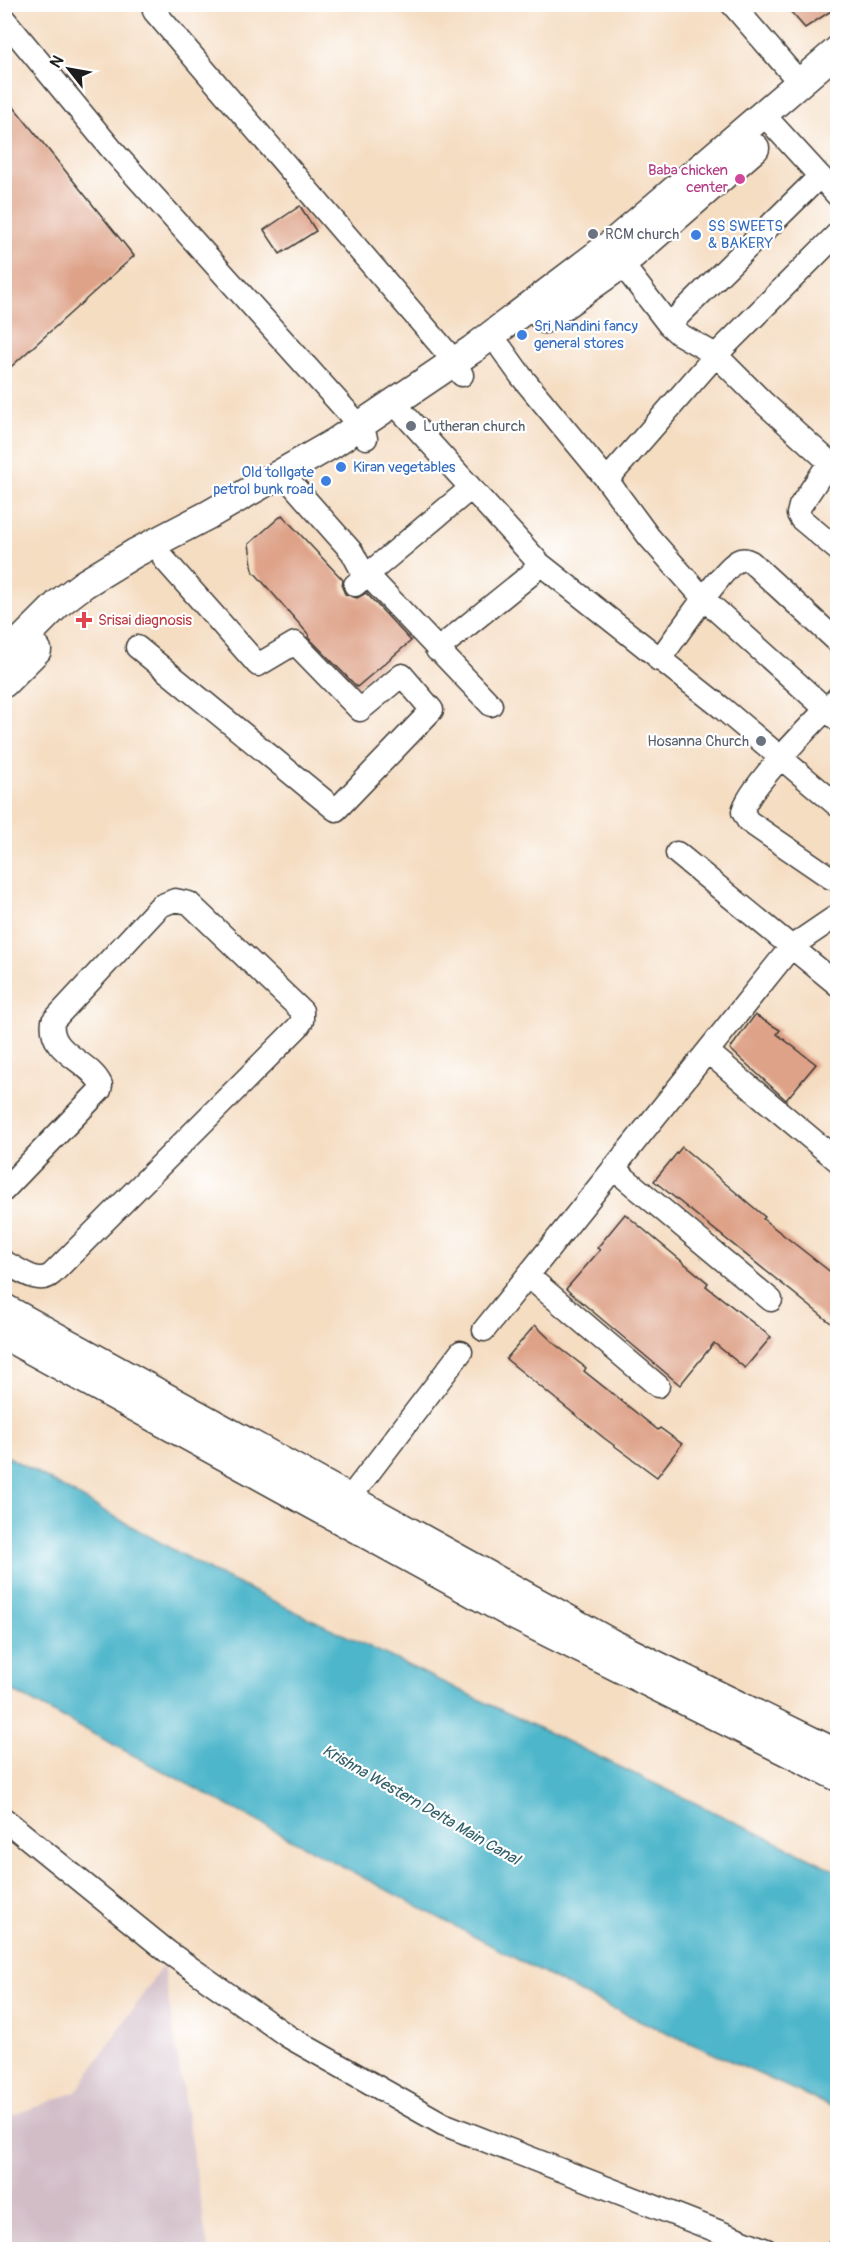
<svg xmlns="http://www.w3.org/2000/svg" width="842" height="2254" font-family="Pangolin,sans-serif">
<rect width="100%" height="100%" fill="#fff"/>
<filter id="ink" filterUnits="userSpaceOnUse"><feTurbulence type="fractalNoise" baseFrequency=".0167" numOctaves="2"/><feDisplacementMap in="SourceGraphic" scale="12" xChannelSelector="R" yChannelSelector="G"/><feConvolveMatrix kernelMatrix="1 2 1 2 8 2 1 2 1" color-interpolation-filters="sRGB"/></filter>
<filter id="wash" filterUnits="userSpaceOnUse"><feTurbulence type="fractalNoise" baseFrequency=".008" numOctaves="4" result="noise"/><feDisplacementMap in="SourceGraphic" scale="24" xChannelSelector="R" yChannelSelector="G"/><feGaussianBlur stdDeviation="1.35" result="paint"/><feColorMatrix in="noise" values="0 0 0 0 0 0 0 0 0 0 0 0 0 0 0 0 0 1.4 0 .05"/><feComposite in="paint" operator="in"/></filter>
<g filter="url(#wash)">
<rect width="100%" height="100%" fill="#f5ddc2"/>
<path fill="#d2bdc7" d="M163,1965L208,2249H5V2118L76,2092Z"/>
<path fill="#4db6cb" stroke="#346974" stroke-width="1.5" d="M5,1455L211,1571L837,1871V2109L590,1998L5,1687Z"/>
<g id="blocks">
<path fill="#dea288" d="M784,4H837V7L805,28Z
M13,106L134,256L4,373V115Z
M300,206L316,231L280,254L264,230Z
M282,515L343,580L342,587L345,594L357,598L366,593L411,641L357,687L308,637L309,635L253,571L249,544Z
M755,1015L780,1030L777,1034L816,1064L786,1100L730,1049Z
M682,1147L765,1217L763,1219L837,1277V1328L654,1181Z
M625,1214L708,1283L706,1286L771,1337L745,1368L714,1343L680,1385L566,1289L600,1250L597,1248Z
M535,1325L556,1345L586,1368L584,1371L658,1430L660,1428L682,1444L657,1477L604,1438L506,1359Z"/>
</g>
</g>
<g filter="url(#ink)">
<use href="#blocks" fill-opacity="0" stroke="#3d3935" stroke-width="1.5"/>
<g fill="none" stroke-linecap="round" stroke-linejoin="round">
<g stroke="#3d3935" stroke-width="25">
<path id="minor" d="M154,4V11L455,362L462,375
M732,4L800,83
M4,19L113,151L360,426L366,438
M764,115L838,196
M622,264L669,325L679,334L716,355L764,403L838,470
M669,325L820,176
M501,348L521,376L607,480L649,537L704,599L838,720
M394,403L539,563L722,708L838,806
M829,463L800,506L798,514L801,519L838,550
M607,480L716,355L838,233
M292,484L352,552L360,567L491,705
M355,585L471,488
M137,647L336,810L432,710L402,675L360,710L295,643L258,665L164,559
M437,650L530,575L539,563
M659,660C671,644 724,566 738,561C743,558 747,560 751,562L838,642
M677,853L838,985
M831,878L748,821L743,812C746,789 818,718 838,697
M708,1052L838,1161
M614,1169L771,1300
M4,1190L100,1090L101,1085C90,1060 48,1054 53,1021L160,906L175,900L189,903L302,1011V1021L298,1027L52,1274C38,1286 19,1269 4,1262
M528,1276L658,1386
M484,1330L791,947L838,915
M339,1512L461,1352
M4,1819L168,1952L289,2037L443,2124L766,2250
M836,2250L838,2248"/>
</g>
<g stroke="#3d3935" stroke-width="31">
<path id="major" d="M544,319L622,264L755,148
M4,658L59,603L84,584L135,553L210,514L334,443L473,349L614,242L838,50
M4,683L37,650
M4,1308L611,1643L838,1754
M4,1335L517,1617L838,1777"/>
</g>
<use href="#minor" stroke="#fff" stroke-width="22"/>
<use href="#major" stroke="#fff" stroke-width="28"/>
</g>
</g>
<circle fill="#d1479c" stroke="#fff" stroke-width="2" cx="740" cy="179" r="6"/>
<g fill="#6b7280" stroke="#fff" stroke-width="2">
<circle cx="593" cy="234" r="6"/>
<circle cx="411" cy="426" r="6"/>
<circle cx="761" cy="741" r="6"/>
</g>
<g fill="#3f7fe0" stroke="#fff" stroke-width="2">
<circle cx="696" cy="235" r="6"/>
<circle cx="522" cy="335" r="6"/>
<circle cx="341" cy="467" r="6"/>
<circle cx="326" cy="481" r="6"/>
</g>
<path fill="#e0444e" stroke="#fff" stroke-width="2" d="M81 611h6v6h6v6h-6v6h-6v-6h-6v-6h6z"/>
<g text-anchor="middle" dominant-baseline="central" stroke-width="4.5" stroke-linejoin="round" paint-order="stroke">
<g font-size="15" fill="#b23c85" stroke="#fff" text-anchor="end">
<text x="728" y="170">Baba chicken<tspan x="728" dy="17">center</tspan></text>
</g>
<g font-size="15" fill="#366cbe" stroke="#fff" text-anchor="start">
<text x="708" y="226">SS SWEETS<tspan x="708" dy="17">&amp; BAKERY</tspan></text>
<text x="534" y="326">Sri Nandini fancy<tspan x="534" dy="17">general stores</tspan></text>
<text x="353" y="467">Kiran vegetables</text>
<text x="314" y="472" text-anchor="end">Old tollgate<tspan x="314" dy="17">petrol bunk road</tspan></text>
</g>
<g font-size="15" fill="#5b616d" stroke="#fff" text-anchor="start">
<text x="605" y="234">RCM church</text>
<text x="423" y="426">Lutheran church</text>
<text x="749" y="741" text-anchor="end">Hosanna Church</text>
</g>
<g font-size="15" fill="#be3a42" stroke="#fff" text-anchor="start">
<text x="98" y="620">Srisai diagnosis</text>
</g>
<g font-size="16" font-style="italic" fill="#32616b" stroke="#fff">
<text transform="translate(421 1805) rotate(30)">Krishna Western Delta Main Canal</text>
</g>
</g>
<rect width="842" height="2254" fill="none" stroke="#fff" stroke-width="24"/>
<g transform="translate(69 69) rotate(301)" stroke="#ffffff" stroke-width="4.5" paint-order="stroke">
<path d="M0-4.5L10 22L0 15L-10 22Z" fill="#1c1c1c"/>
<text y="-9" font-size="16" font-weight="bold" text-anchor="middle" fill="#1c1c1c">N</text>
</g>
</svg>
